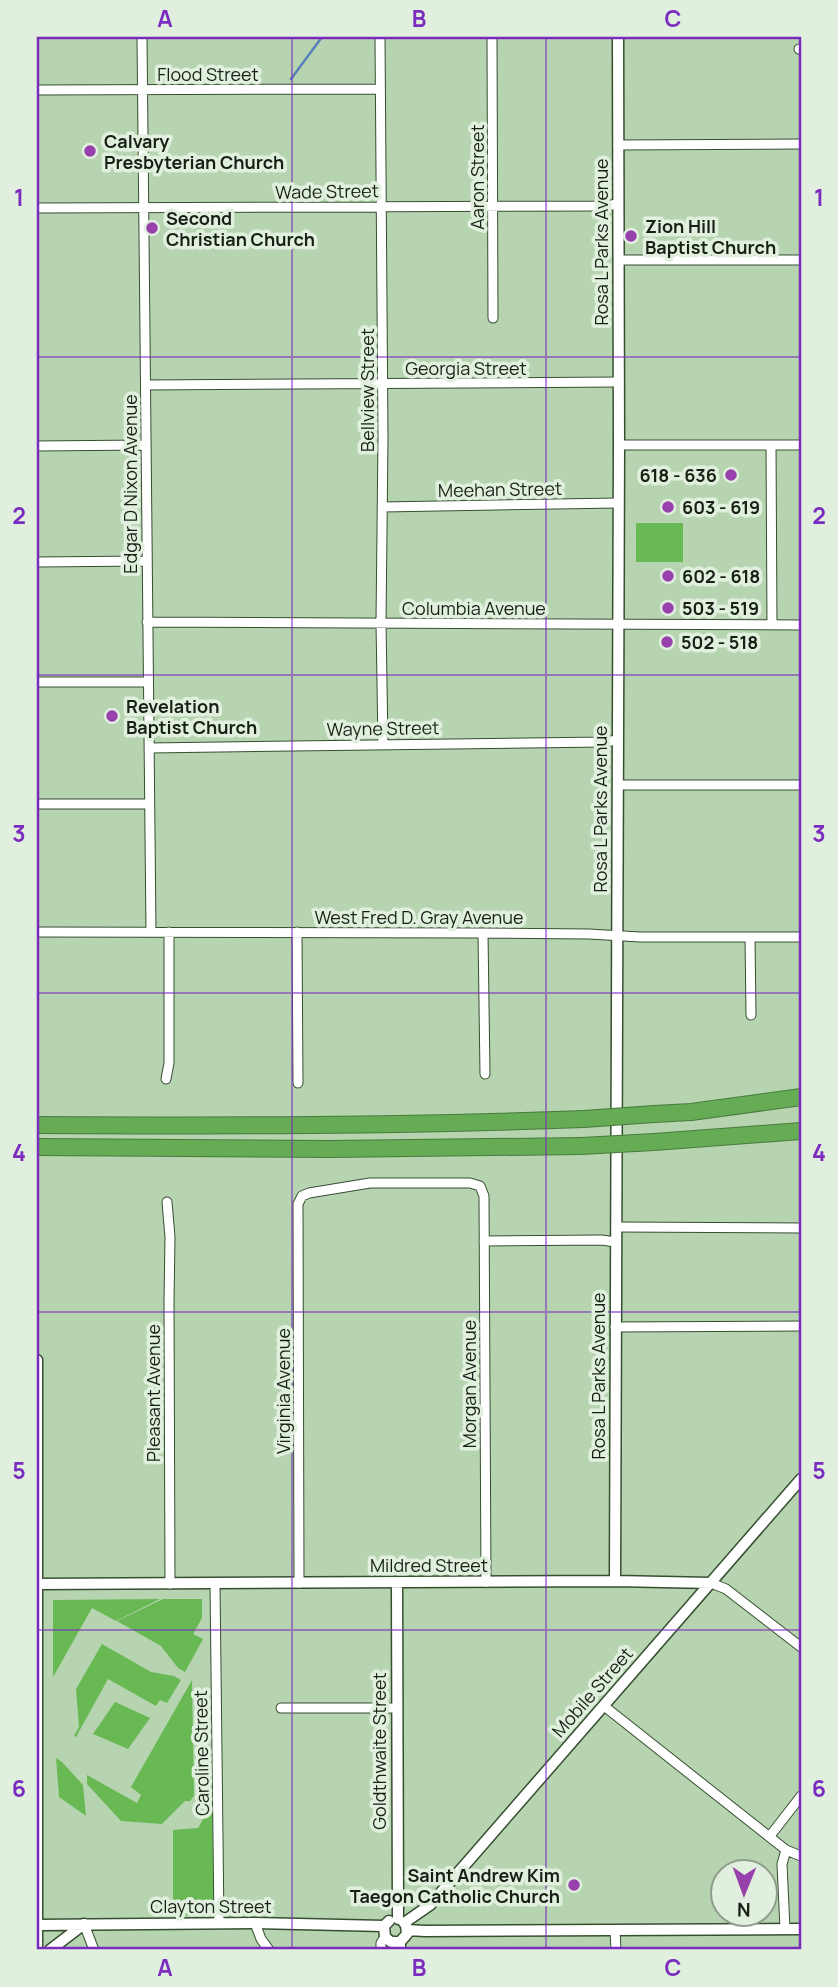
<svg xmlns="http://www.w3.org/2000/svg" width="838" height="1987" font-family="Manrope,sans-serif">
<rect width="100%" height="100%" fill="#b7d4b0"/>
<path fill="#68b854" d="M636,523H683V562H636Z
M160,1599L116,1621L92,1608L53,1677V1600Z
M163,1599H202V1618L193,1634L203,1639L185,1672L178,1668L161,1646L117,1621Z
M102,1644L151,1672L174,1676L181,1680L167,1703L160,1700L156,1706L108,1679L76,1737L74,1736L79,1727L76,1689Z
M192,1680L194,1796L190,1801H185L162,1824L121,1821L87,1784V1775L137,1803L141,1795L131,1787Z
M115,1702L150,1718L128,1749L93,1734Z
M56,1758L62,1762L83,1785L86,1816L59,1797Z
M212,1804L214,1916L173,1915V1830L198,1828Z"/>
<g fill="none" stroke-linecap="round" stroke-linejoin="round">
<path stroke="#5980b7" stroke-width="2.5" d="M291,79L322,37"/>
<g stroke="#364f31" stroke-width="11">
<path id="minor" d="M142,37L151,932
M380,37L383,438L381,623L383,744
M492,37L493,318
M799,49H801
M37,90L379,89
M618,145L801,144
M37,208L604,206L618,204
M619,260H801
M146,385L619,382
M619,445H801
M771,445L772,625
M37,446L145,445
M382,507L618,503
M37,562L146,561
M147,622L801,625
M37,682H148
M149,748L604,742L618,740
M618,785H801
M37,804H149
M37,932L483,933L589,934L640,937H801
M297,932L298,1083
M483,933L485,1074
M750,937L751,1015
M166,1079L169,1063V932
M167,1202L170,1237L169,1302L170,1584
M616,1227L801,1228
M484,1241L602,1240L615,1242
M615,1327L801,1326
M299,1583L298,1204L302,1196L309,1193L370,1183H470L480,1186L484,1196L486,1582
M711,1583L726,1589L801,1647
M215,1584L219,1923
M604,1706L786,1850L801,1856
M281,1708H396
M770,1836L801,1796
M255,1923L261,1939L269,1950
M84,1924L94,1950
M785,1929L782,1864L786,1850
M615,1930L616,1950
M381,1950V1943L385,1937"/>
</g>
<g stroke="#364f31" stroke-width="13">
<path id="tertiary" d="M37,1360V1950
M615,1581L619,445L618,37
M397,1583L398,1919
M37,1584L615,1581L711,1583
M389,1921L384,1926L385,1937L391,1942H400
M404,1923L430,1905L801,1479
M37,1925L255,1923L384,1926
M407,1930L425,1931L801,1929
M50,1950L84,1924
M400,1950V1942L407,1934L406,1925"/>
</g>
<g stroke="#497b3e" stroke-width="18">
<path id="motorway" d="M654,1114L691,1112L801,1097
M37,1125C219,1126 402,1126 584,1119
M654,1142L801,1131
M37,1147L331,1149L581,1146"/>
</g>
<use href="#minor" stroke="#fff" stroke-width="9"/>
<use href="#tertiary" stroke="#fff" stroke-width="10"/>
<use href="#motorway" stroke="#65ac54" stroke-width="16"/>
<g stroke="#497b3e" stroke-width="18" stroke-linecap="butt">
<path id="motorway-bridge" d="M584,1119L654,1114
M581,1146L654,1142"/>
</g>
<use href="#motorway-bridge" stroke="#65ac54" stroke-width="16"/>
</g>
<path fill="none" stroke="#7b2cbf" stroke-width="2" stroke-opacity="0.55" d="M292,37V1950M546,37V1950M37,357H801M37,675H801M37,993H801M37,1312H801M37,1630H801"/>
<g fill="#9840ac" stroke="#e1f0de" stroke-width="2.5">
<circle cx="90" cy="151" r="7"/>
<circle cx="152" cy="228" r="7"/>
<circle cx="631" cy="236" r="7"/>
<circle cx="731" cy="475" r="7"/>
<circle cx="668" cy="507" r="7"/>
<circle cx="668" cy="576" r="7"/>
<circle cx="668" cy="608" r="7"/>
<circle cx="667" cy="642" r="7"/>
<circle cx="112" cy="716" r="7"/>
<circle cx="574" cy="1885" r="7"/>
</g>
<g text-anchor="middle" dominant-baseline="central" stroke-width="7" stroke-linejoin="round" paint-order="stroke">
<g font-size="18" fill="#162114" stroke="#e1f0de">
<text x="208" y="74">Flood Street</text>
<text transform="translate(477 177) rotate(-90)">Aaron Street</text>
<text transform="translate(327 191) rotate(-1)">Wade Street</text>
<text transform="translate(601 242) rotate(-90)">Rosa L Parks Avenue</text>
<text x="466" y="368">Georgia Street</text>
<text transform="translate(367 390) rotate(-90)">Bellview Street</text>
<text transform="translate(130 484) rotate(-90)">Edgar D Nixon Avenue</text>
<text transform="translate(500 489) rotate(-1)">Meehan Street</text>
<text x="474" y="608">Columbia Avenue</text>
<text transform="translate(383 728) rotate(-1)">Wayne Street</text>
<text transform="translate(600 809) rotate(-90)">Rosa L Parks Avenue</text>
<text x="419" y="917">West Fred D. Gray Avenue</text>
<text transform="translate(598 1376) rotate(-90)">Rosa L Parks Avenue</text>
<text transform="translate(469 1384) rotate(-90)">Morgan Avenue</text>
<text transform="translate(283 1391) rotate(-90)">Virginia Avenue</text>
<text transform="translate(153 1393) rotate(-90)">Pleasant Avenue</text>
<text x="429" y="1565">Mildred Street</text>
<text transform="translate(592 1692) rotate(-49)">Mobile Street</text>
<text transform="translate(379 1751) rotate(-90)">Goldthwaite Street</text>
<text transform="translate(201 1753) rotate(-91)">Caroline Street</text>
<text x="211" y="1906">Clayton Street</text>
</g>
<g font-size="18" font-weight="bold" fill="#162114" stroke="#e1f0de" text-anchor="start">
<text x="104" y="141">Calvary<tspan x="104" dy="21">Presbyterian Church</tspan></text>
<text x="166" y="218">Second<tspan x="166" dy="21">Christian Church</tspan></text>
<text x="645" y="226">Zion Hill<tspan x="645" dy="21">Baptist Church</tspan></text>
<text x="717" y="475" text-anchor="end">618 - 636</text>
<text x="682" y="507">603 - 619</text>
<text x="682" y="576">602 - 618</text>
<text x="682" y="608">503 - 519</text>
<text x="681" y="642">502 - 518</text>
<text x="126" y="706">Revelation<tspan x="126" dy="21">Baptist Church</tspan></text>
<text x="560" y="1875" text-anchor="end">Saint Andrew Kim<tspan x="560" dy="21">Taegon Catholic Church</tspan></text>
</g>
</g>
<rect width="838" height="1987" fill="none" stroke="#e1f0de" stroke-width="77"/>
<g transform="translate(744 1893) rotate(181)"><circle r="33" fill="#e1f0de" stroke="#909d8d" stroke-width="2"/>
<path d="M0-5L12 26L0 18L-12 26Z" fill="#9840ac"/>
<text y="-10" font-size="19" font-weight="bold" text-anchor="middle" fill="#162114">N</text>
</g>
<rect x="38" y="38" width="762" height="1910" fill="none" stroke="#7b2cbf" stroke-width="2.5"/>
<g font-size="23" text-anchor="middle" font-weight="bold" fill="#7b2cbf">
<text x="165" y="27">A</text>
<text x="419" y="27">B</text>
<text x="673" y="27">C</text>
<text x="19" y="206">1</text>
<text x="819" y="206">1</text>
<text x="19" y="524">2</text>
<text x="819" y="524">2</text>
<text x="19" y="842">3</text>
<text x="819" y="842">3</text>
<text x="19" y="1161">4</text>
<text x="819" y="1161">4</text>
<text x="19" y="1479">5</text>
<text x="819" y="1479">5</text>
<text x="19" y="1797">6</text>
<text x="819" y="1797">6</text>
<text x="165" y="1976">A</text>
<text x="419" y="1976">B</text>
<text x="673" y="1976">C</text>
</g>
</svg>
